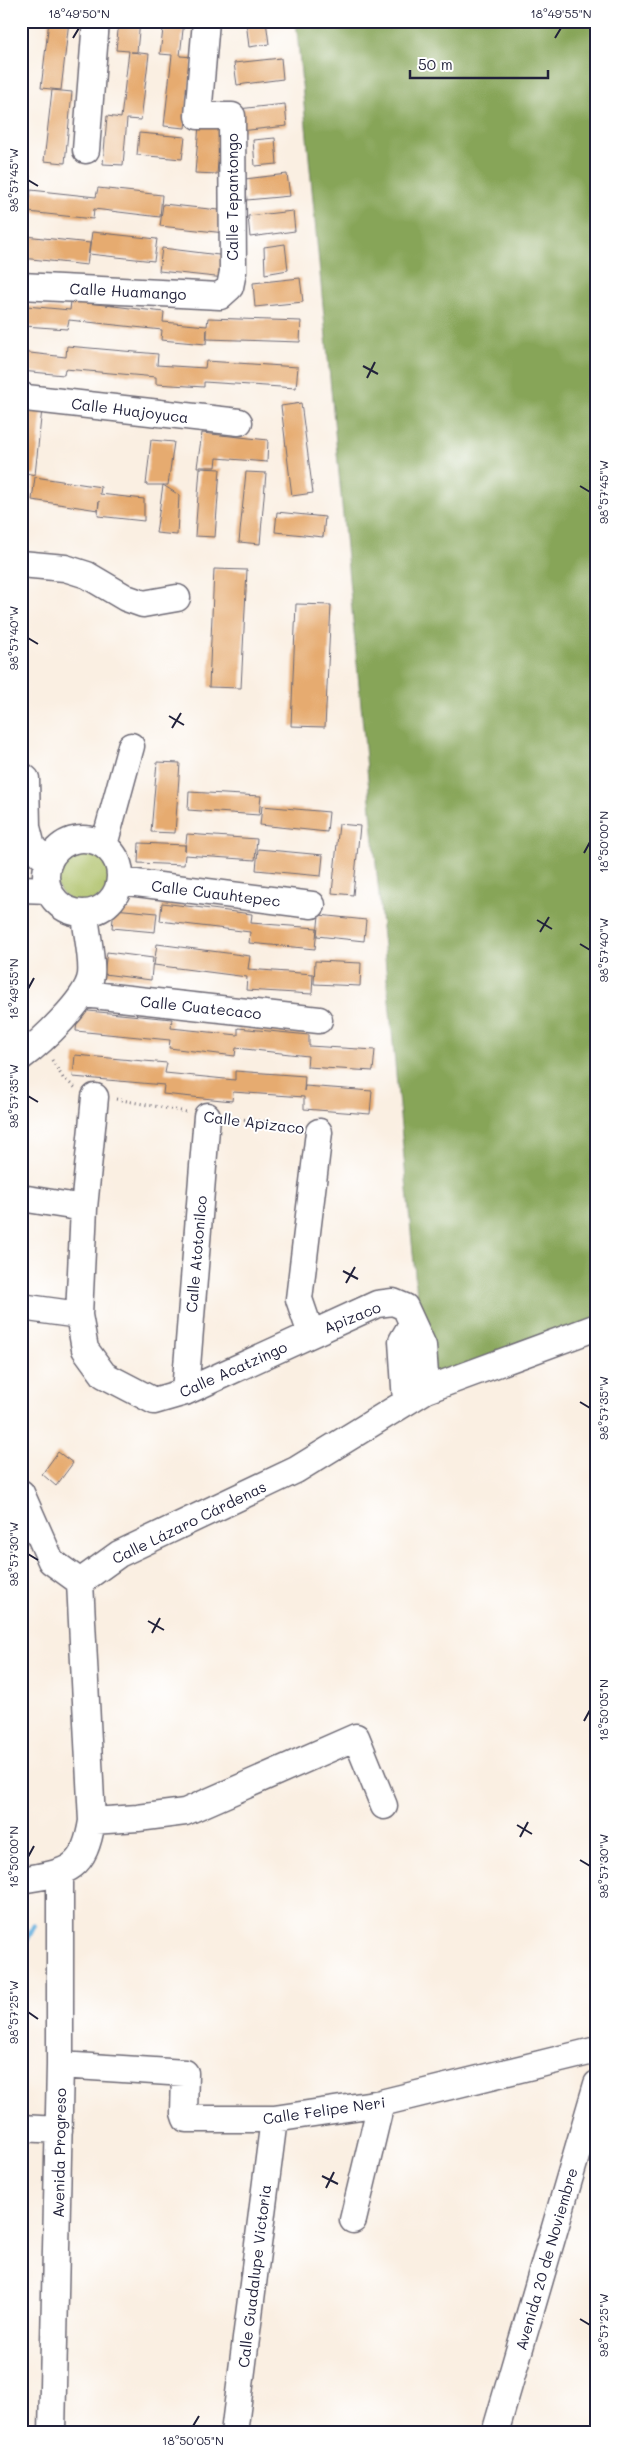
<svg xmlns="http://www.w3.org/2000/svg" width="618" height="2454" font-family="Mali,sans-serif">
<rect width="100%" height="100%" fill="#fff"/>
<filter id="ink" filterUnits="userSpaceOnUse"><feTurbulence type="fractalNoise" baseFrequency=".02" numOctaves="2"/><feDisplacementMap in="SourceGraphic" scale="10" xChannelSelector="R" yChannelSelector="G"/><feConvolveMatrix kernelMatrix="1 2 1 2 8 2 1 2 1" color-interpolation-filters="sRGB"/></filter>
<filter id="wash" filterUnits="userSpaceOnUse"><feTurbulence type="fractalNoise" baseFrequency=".0096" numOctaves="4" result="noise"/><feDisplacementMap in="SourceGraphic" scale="20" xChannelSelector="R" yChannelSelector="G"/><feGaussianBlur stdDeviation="1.12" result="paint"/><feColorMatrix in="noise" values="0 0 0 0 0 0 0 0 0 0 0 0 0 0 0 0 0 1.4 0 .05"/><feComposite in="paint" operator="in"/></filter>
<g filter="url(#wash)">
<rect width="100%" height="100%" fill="#faefe2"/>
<path fill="#aabe62" stroke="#66704e" d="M55 875a28 28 0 1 1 56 0a28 28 0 1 1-56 0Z"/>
<path fill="#87a558" stroke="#54644a" d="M296,21H597V1332L426,1390Z"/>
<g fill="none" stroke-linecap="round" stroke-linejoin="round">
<path stroke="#65b0de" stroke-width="5.5" d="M21,1951L34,1926"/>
</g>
<g id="blocks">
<path fill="#e6ab6f" d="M21,21H25L23,44H21Z
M49,21H69L61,90L41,88Z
M119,21H140L137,52H131L149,54L141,120L127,119L123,165L103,164L107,116L121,118L129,51L116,50Z
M164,21H184L180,56L193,57L185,128L164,126L172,55L160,54Z
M246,21H266L269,44L249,47Z
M281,58L283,79L237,85L234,63Z
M21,87H26L23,118H21Z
M52,90L72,92L65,163L44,161Z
M285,104L287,126L240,131L238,109Z
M199,125L221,127L217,174L195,173Z
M139,133L185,137L182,159L137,155Z
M275,138L277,164L255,166L253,140Z
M287,174L290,196L247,200L245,179Z
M21,175L30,176L28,198L21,197Z
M98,188L162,195L160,217L94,209L93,219L28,212L31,190L96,197Z
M163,204L228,211L225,233L160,226Z
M293,211L295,231L250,237L248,216Z
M92,232L157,239L154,261L89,254Z
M25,236L90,243L87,265L22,258Z
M285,244L288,270L265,274L264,247Z
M162,248L227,256L225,278L159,271Z
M300,278L303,302L255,307L253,283Z
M71,301L164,312L163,322L207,326L208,318L301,321L300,342L207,339V329L206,344L161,340L162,330L69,320L67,329L24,326L26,306L70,310Z
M67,346L158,354L157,365L205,368L206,361L298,367L296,388L204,382V387L156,384V377L65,369L64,375L21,371V352L66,357Z
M21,402L42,409L35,475L21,472Z
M301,403L313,493L292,496L281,406Z
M202,433L268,440L267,462L217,458L216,467H197Z
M151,440L174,442L168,485H146Z
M200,468L220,469L215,537L195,536Z
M246,472L266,473L260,544L239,542Z
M35,477L101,487L100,494L144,499V521L98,516L99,501L98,510L32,500Z
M163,485L179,495L177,535L156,533Z
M277,512L325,517L323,537L275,532Z
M214,569L247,570L241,688L209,687Z
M296,604L331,605L325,727L291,726Z
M157,762L180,763L175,833L151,832Z
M189,792L261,796L259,815L188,810Z
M262,806L329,812L327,832L260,825Z
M339,824L360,826L353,895L332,893Z
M187,834L257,839L255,860L185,855L184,865L138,863L139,843L185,845V851Z
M258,849L323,855L321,876L256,870Z
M162,903L252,914L251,923L317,928L315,949L249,943L250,932L160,921Z
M114,909L157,913L155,932L112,928Z
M319,915L366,920L364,941L317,936Z
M157,944L250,956L248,969L313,974L312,994L246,990L247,977L154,965Z
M107,952L153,958L151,980L104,974Z
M315,961L361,963L360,986L314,984Z
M78,1010L172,1019L171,1028L238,1035V1028L309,1035V1046L375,1050L373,1071L307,1067L308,1056L236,1048L235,1056L169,1048L170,1040L76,1031Z
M75,1055L167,1063L165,1073L235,1080V1071L305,1076L304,1091L305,1086L372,1091L370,1114L304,1109V1097L233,1092L232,1101L163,1094L164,1085L73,1077Z
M58,1452L73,1463L56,1486L42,1474Z"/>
</g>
</g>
<g filter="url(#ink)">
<use href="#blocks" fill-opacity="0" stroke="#6e6a75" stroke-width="1"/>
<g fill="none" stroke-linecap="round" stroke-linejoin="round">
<g stroke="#6e6a75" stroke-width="29">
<path id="minor" d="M86,150L96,21
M21,286L220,296L230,287L233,272L232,116H198L206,21
M21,395L26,398L239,422
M21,564L65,568L87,575L126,598L143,604L177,598
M21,775L26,779L27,827L32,847L49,862
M46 876a37 37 0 1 1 74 0a37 37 0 1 1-74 0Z
M104,845L131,746
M120,881L312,905
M21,889L49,890
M84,994L319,1020
M21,1057C40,1043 88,999 91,975C93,958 86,931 85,913
M95,1097L84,1208L79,1315L85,1349L104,1375L154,1401L185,1392L377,1304L393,1302L405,1307L423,1346L426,1390
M21,1198L84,1208
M21,1307L79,1315
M311,1334L299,1299L319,1132
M185,1392L207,1116
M406,1402L402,1341L412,1324
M21,1493L51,1561L80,1582
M80,1582L119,1554L296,1470L426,1390L597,1327
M92,1821L138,1818L185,1812L356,1737L384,1806
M21,1880C67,1872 84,1872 92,1821L80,1582
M60,2065L185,2073L184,2113L186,2119H274L381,2103L597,2050
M21,2128L59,2130
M353,2220L381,2103
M52,2433L60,2065V1873
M234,2433L274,2119
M495,2433L597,2084"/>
</g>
<path stroke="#6e6a75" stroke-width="3" stroke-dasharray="1 4" stroke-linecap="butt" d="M52,1060L63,1078L77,1089
M116,1099L186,1112
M229,1118L286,1123L299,1127"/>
<use href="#minor" stroke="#fff" stroke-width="26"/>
</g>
</g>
<path fill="none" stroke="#22223b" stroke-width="2" d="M73,38L79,28M555,38L561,28M28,180L38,186M363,366L378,374M367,378L375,362M580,486L590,492M28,638L38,644M169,716L184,725M172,728L181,713M584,853L590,842M537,920L552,929M540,932L549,917M580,944L590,950M28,989L34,978M28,1096L38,1102M343,1271L358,1279M346,1283L355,1267M580,1402L590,1408M28,1554L38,1560M148,1621L164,1630M152,1633L160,1618M584,1721L590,1710M517,1825L532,1834M520,1837L528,1822M28,1857L34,1846M580,1860L590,1866M28,2012L38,2019M322,2176L338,2184M326,2188L334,2172M580,2319L590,2325M193,2426L199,2416"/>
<g text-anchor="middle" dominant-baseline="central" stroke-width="4" stroke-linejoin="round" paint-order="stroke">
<g font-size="15" fill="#22223b" stroke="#fff">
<text transform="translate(232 197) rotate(-90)">Calle Tepantongo</text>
<text transform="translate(128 291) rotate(3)">Calle Huamango</text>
<text transform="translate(130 410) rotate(7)">Calle Huajoyuca</text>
<text transform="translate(216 893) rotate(7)">Calle Cuauhtepec</text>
<text transform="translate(201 1007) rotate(6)">Calle Cuatecaco</text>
<text transform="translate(254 1122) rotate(7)">Calle Apizaco</text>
<text transform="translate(196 1254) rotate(-85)">Calle Atotonilco</text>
<text transform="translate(352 1317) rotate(-22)">Apizaco</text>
<text transform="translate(233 1369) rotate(-24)">Calle Acatzingo</text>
<text transform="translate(189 1522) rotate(-26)">Calle Lázaro Cárdenas</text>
<text transform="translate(324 2110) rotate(-8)">Calle Felipe Neri</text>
<text transform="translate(59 2153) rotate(-89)">Avenida Progreso</text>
<text transform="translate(546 2259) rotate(-74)">Avenida 20 de Noviembre</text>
<text transform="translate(254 2276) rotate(-83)">Calle Guadalupe Victoria</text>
</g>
</g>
<rect width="618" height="2454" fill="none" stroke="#fff" stroke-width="55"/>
<path d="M410 70v8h138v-8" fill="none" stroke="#22223b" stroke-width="2.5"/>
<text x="418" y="70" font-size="15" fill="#22223b" stroke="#ffffff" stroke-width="4" paint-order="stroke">50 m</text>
<rect x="28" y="28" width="562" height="2398" fill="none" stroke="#22223b" stroke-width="2"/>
<g font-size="12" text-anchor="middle" fill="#22223b">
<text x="79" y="18">18°49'50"N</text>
<text x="561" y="18">18°49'55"N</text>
<text transform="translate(14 180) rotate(-90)" y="4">98°57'45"W</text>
<text transform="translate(604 492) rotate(-90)" y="4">98°57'45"W</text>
<text transform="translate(14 638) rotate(-90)" y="4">98°57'40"W</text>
<text transform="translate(604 842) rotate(-90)" y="4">18°50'00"N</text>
<text transform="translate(604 950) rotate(-90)" y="4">98°57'40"W</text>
<text transform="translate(14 989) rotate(-90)" y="4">18°49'55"N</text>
<text transform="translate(14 1096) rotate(-90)" y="4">98°57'35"W</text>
<text transform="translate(604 1408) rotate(-90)" y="4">98°57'35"W</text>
<text transform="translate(14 1554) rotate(-90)" y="4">98°57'30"W</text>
<text transform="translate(604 1710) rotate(-90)" y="4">18°50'05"N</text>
<text transform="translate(14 1857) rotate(-90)" y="4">18°50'00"N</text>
<text transform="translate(604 1866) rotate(-90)" y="4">98°57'30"W</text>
<text transform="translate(14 2012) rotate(-90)" y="4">98°57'25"W</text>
<text transform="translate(604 2325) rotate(-90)" y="4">98°57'25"W</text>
<text x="193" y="2445">18°50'05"N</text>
</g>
</svg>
